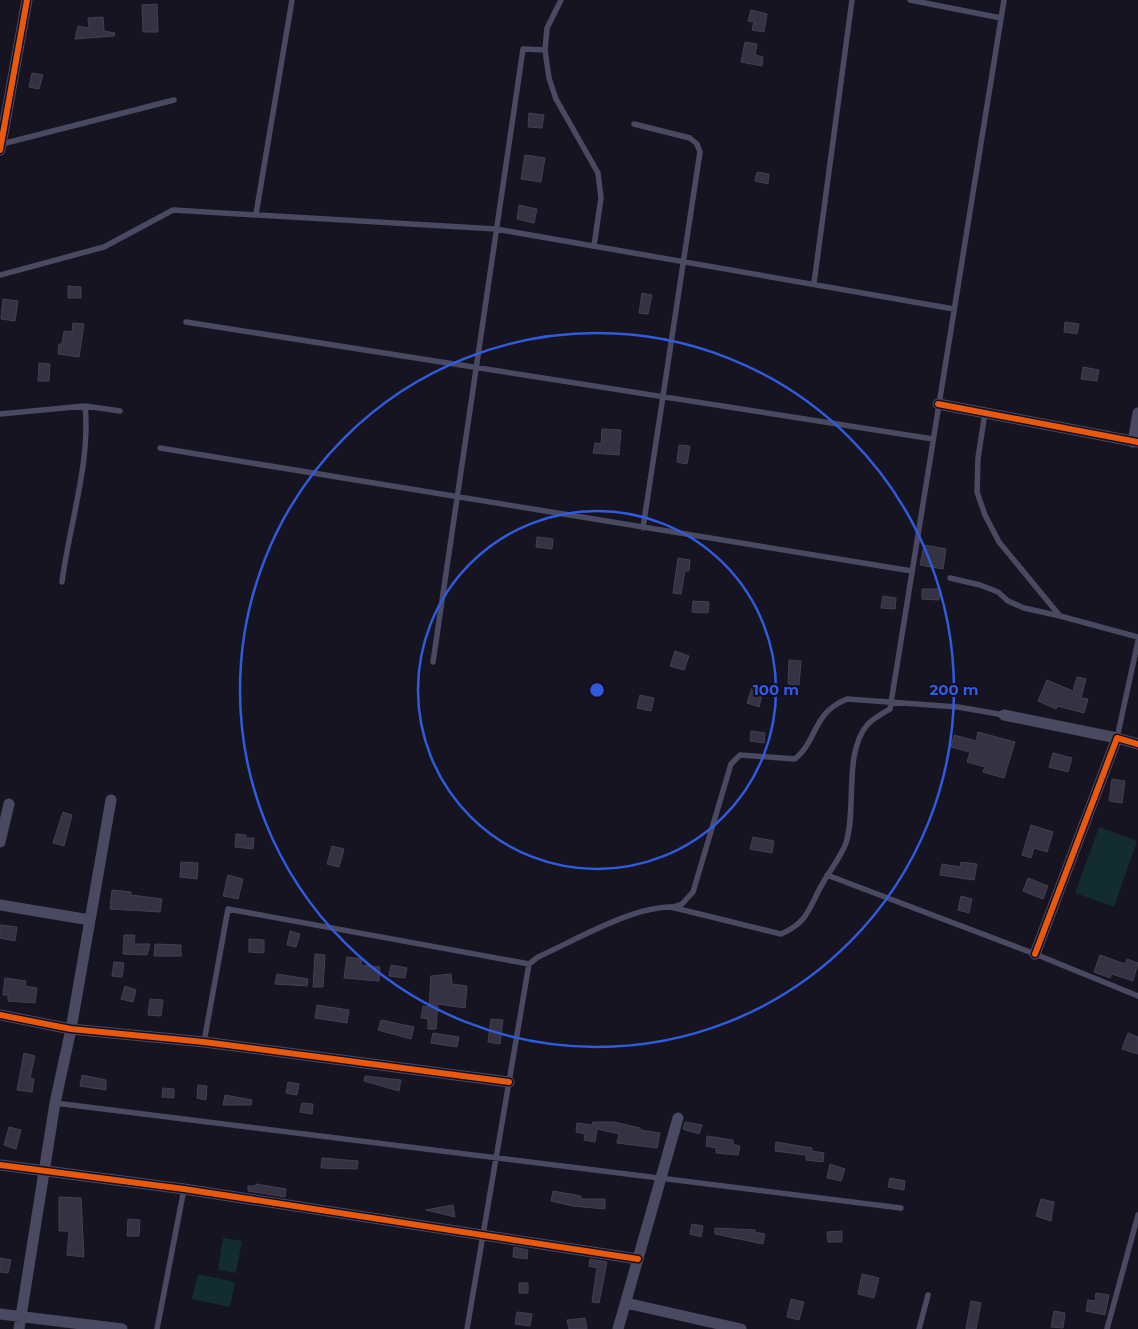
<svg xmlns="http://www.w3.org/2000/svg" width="1138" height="1329" font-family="Montserrat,sans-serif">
<rect width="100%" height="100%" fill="#161421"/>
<path fill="#132c2d" d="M1099,827L1137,841L1114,907L1075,893Z
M223,1238L242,1241L236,1273L218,1270Z
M198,1274L235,1282L230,1307L192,1299Z"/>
<path fill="#343243" stroke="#433f54" d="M157,4L158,32H143L142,5Z
M751,10L767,14L764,32L752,30L754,22L748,21Z
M103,17L104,31L115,33L114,36L75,39L78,26L89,28L88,18Z
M745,42L757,44L755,55L763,57L762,66L741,62Z
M32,73L43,75L39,89L29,87Z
M529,113L544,115L542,128L528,127Z
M525,155L545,158L541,182L521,179Z
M757,172L769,174L768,184L755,181Z
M519,205L537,209L534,223L517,219Z
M68,286L81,287V298H68Z
M642,293L652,295L648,314L639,313Z
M3,299L18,301L15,321L1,319Z
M1065,322L1079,324L1077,334L1064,332Z
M73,323L84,324L79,357L58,354L59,344H62L64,331L72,332Z
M39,363L50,364L49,381H38Z
M1083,367L1099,370L1097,381L1081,379Z
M602,429L621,430L619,455L593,453L595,443L601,444Z
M679,445L690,446L687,464L677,462Z
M537,537L553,539L552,549L536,547Z
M924,545L946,549L943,569L920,565Z
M678,558L690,560L689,571H685L681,594L673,593Z
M922,589H940L939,600L922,599Z
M883,596L896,598L895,609L881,608Z
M693,601L709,602L708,613L692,612Z
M675,651L689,656L684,670L670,666Z
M789,660L801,661L799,685L788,684Z
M1077,677L1086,679L1081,698L1088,699L1084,713L1057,706L1056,709L1038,701L1047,680L1073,691Z
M753,684L764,688L759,707L747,703Z
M640,695L654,698L651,711L637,708Z
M751,731L765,733L764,743L750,741Z
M978,732L1015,742L1004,778L983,772L985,767L967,762L970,752L951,747L954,735L976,741Z
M1053,753L1072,758L1068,772L1049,767Z
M1112,779L1125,781L1122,803L1109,801Z
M63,812L72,815L64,846L53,843Z
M1031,825L1053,832L1047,852L1034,848L1031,858L1022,855Z
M236,834L246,835V838H254L253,849L235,847Z
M753,837L774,841L772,853L750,849Z
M332,846L344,849L339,867L327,864Z
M181,862L198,863L197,879L180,877Z
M961,862L977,864L974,880L940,875L942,864L960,867Z
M228,875L243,879L238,899L223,896Z
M1028,878L1048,886L1043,899L1023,891Z
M112,890L131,892V895L162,899L160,912L110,909Z
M961,896L972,899L969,913L958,910Z
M0,925L17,927L15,941L0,938Z
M290,931L300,934L296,947L287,945Z
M124,935H135L134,944H150L147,955L123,954Z
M249,939L264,940V953L249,952Z
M155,944L181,945V956H154Z
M315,954L325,955L323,987H313Z
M1100,955L1125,964L1127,959L1138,963L1133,981L1112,974L1110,978L1094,972Z
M347,957L362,959L361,965L380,967L379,981L344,978Z
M114,962L124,963L122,977L112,976Z
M391,965L407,968L405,978L389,976Z
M277,974L308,979L307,986L275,984Z
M451,974L452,984L467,986L465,1008L438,1004L436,1029H428V1019L421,1018L423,1006L429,1007L431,976Z
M5,978L26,981L25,986L37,988L35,1003L8,1001V995H3Z
M125,986L136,990L133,1002L121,999Z
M150,999L163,1000L161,1016L148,1015Z
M317,1005L349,1010L347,1023L315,1018Z
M491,1019L503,1020L500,1044L488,1042Z
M381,1020L414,1027L411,1039L378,1030Z
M433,1033L459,1037L457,1047L431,1043Z
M1128,1033L1138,1037V1054L1122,1049Z
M24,1053L35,1056L30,1078L34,1079L32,1092L17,1090Z
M82,1075L106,1080V1090L80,1086Z
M365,1076L401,1080L399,1091L364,1081Z
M288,1082L299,1084L297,1095L286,1093Z
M198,1085L207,1086L206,1100L197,1098Z
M163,1088L174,1089V1098L162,1097Z
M225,1095L252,1100L251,1105H223Z
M302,1103L313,1104L312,1114L300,1112Z
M593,1122H614L640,1128V1130L660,1133L657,1148L617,1143L619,1134L597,1129L595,1142L584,1140L585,1134L576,1132L577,1123L592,1125Z
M685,1122L702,1125L699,1134L683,1129Z
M9,1127L21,1130L16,1149L4,1145Z
M707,1136L733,1140V1144L740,1146L738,1155L716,1153V1148L706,1146Z
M776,1142L812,1148V1151L824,1153L823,1162L806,1160V1155L775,1151Z
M322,1158L358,1161L357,1169L321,1168Z
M830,1164L845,1169L841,1181L827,1178Z
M890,1178L905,1181L904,1190L888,1187Z
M256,1184L286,1189L285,1197L248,1191V1186H256Z
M553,1191L581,1196V1199H605V1209L573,1206L551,1201Z
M59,1197L81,1198L84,1257L67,1255L69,1231H59Z
M1041,1199L1054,1202L1051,1221L1036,1216Z
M453,1205L455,1217L426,1210Z
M128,1219L140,1220L139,1236H127Z
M692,1224L703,1226L701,1237L690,1234Z
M715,1228L755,1230V1232L765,1234L763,1244L715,1234Z
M842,1231V1242H828L827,1232Z
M514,1247L528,1250L527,1259L513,1257Z
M0,1258L11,1260L8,1273L0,1272Z
M590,1259L607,1262L599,1303L592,1302L597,1268L589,1266Z
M862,1274L879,1278L874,1298L858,1294Z
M519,1283H528V1293H519Z
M1096,1293L1109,1295L1105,1315L1086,1311L1088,1300L1095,1301Z
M791,1299L804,1302L799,1320L787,1317Z
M971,1301L981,1303L976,1329H966Z
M1054,1311L1065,1313L1063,1328L1051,1327Z
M517,1312L532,1314L530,1326L515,1324Z
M585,1318L587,1329H569L567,1320Z"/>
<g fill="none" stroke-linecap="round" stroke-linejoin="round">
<path stroke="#4a4962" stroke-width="5.5" d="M561,0L547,28L545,50L549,78L556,99L598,173L601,198L594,246
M910,0L1001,18
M634,124L690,138L697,144L700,152L643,528
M2,144L174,100
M256,214L292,0
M0,275L104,247L173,210L496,229L954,309
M814,283L852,0
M186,322L933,439
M985,413L978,458L977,492L985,515L999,542L1060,616L1138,637
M0,414L85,406L120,411
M160,448L912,571
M950,578L980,585L998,592L1008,601L1024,608L1060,616
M62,582C69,527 91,460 85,406
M433,662L523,49L545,50
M1117,738L1138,641
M827,875L1035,954L1138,996
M673,907L682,904L693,892L731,764L740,755L795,759C818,740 812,713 847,699L958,707L1004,715
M204,1042L228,909L529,964
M55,1103L901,1208
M157,1329L184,1189
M467,1329L529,964L538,957C576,940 631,907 671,907L781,934C805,924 808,912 819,890C827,874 840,859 846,843C857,809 843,752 868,724C874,718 883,713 890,709L891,703L1004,0
M919,1329L928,1295
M1107,1329L1138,1215"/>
<path stroke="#4a4962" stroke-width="11" d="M0,150L27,0
M938,404L1138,442
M1133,442L1138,413
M1004,715L1117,738
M0,842L9,804
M0,905L90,920
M1035,954L1117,738L1138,744
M0,1015L71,1029L204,1042L509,1082
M0,1165L184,1189L638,1259
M626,1303L741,1329
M0,1314L122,1329
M19,1329L55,1103L71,1029L111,800
M618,1329L678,1118"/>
<g stroke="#130f26" stroke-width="9">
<path id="cycleway" d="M0,150L27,0
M938,404L1138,442
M1035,954L1117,738L1138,744
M0,1015L71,1029L204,1042L509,1082
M0,1165L184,1189L638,1259"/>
</g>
<use href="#cycleway" stroke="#e8590c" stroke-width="6"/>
</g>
<g fill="none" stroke="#305bdc" stroke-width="2.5">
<circle cx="597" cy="690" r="179"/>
<circle cx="597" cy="690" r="357"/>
</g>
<circle cx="597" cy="690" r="8" fill="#305bdc" stroke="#130f26" stroke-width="2.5"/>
<g font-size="15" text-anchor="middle" font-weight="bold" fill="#305bdc" stroke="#130f26" stroke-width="4" stroke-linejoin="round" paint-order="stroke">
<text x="776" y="695">100 m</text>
<text x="954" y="695">200 m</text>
</g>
</svg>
